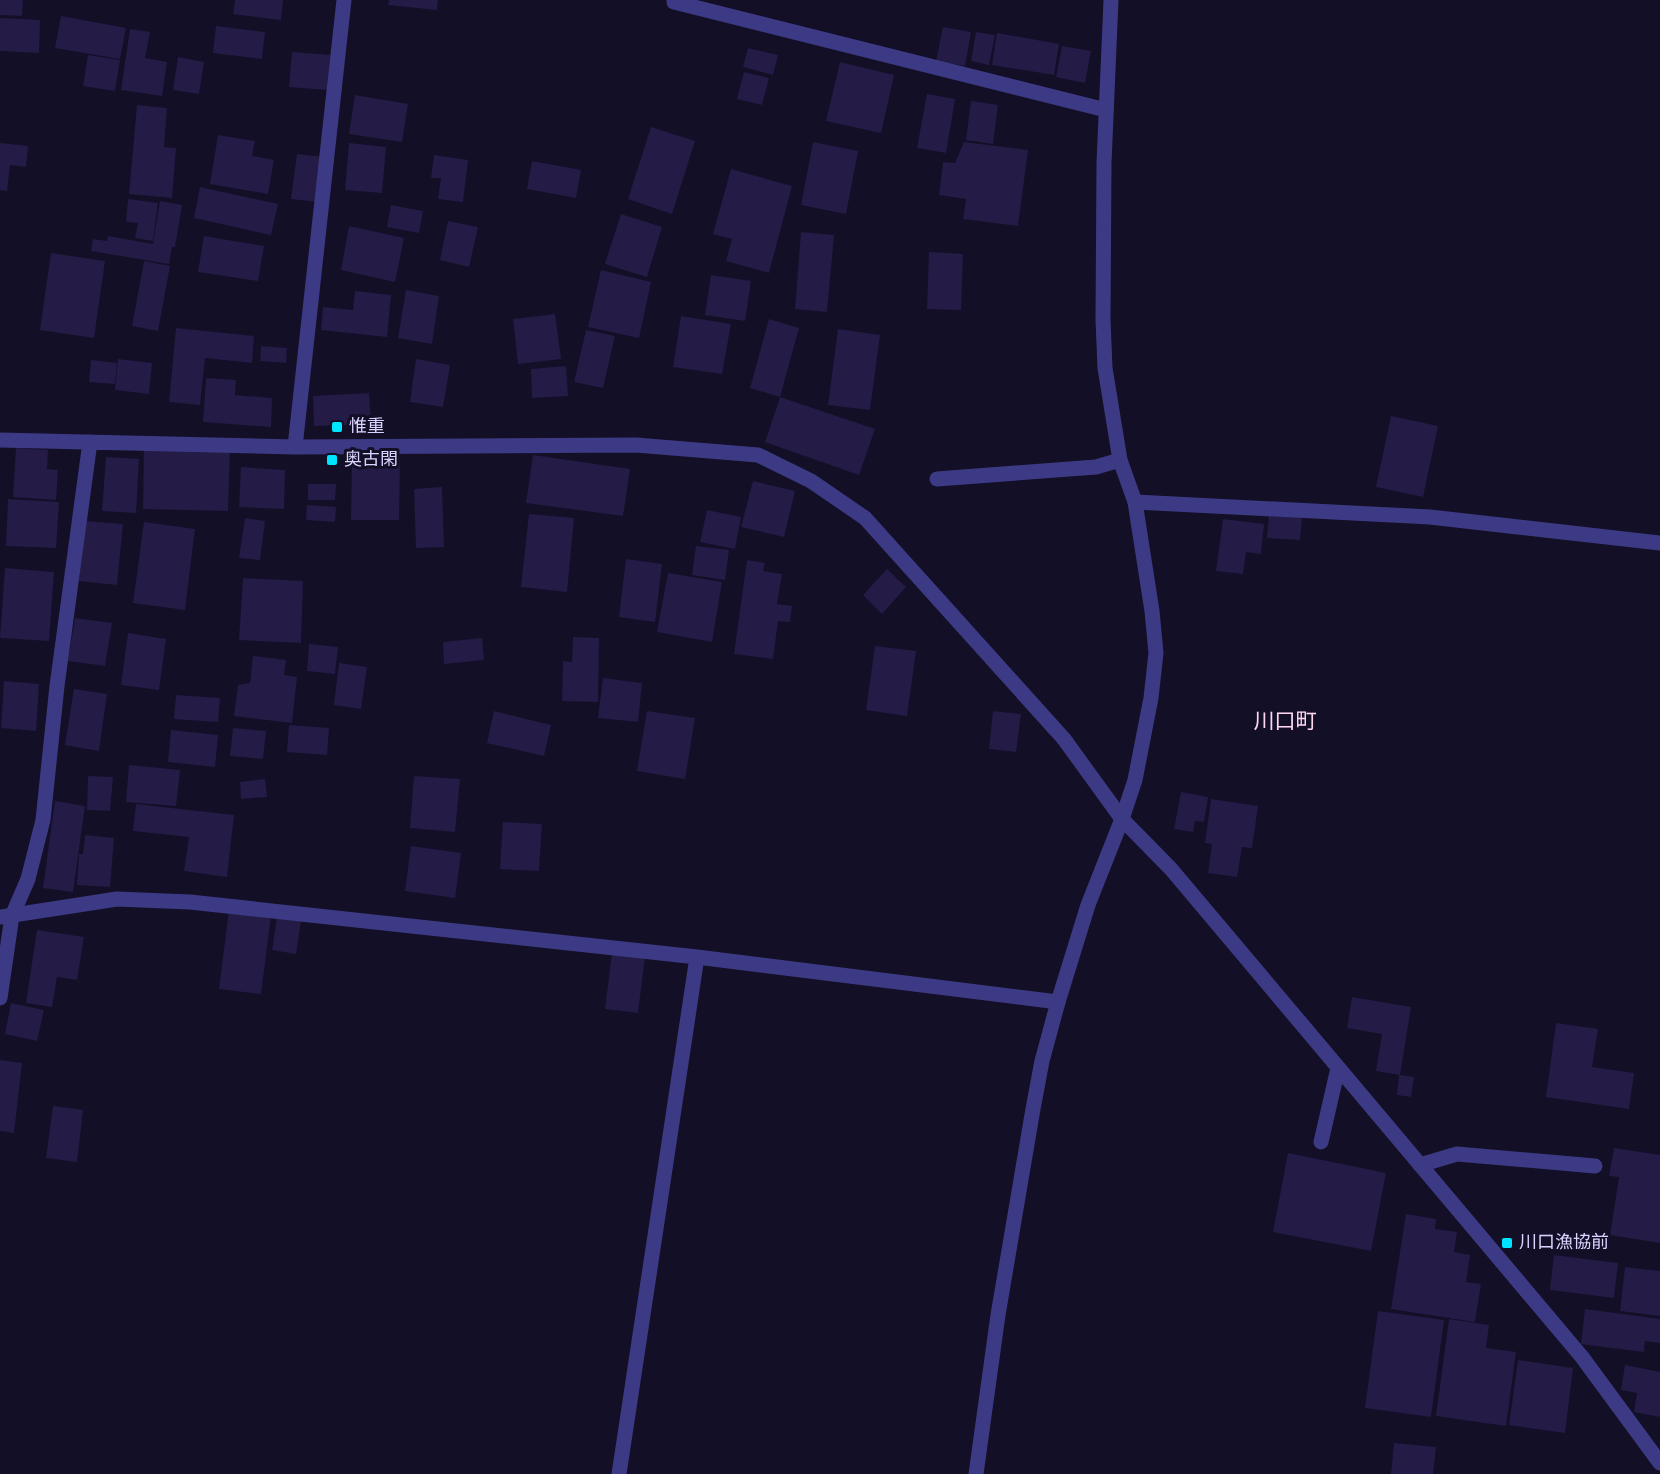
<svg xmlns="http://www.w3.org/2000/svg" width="1660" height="1474" font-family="'Alegreya Sans','Noto Sans JP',sans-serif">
<rect width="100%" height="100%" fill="#130f26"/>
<path fill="#241b47" d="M0,0H23L22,16L0,15Z
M235,0H283L281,20L233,14Z
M389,0H438L437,10L388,5Z
M61,16L126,28L120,59L55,48Z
M0,18L40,20L39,53L0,51Z
M216,26L265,32L262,59L213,53Z
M943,27L971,32L965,66L936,61Z
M130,29L150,32L145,58L167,62L162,96L121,90Z
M976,32L995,35L989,65L971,61Z
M997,33L1059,44L1054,75L992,65Z
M1062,46L1091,51L1085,83L1056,77Z
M748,48L778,55L773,75L743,67Z
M292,52L330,55L327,90L289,87Z
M88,55L120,60L115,91L83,86Z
M178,57L204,62L199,94L173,90Z
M840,62L894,75L881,133L826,121Z
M744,72L769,78L762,105L737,99Z
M927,94L955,99L946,153L917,148Z
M355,95L408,104L402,142L349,134Z
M971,101L998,105L993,144L966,140Z
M137,105L167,108L164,147L176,148L172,198L129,194Z
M651,127L695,141L672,214L628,199Z
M218,135L255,141L252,156L274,160L268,194L210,184Z
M813,142L858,151L846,214L801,205Z
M964,142L1028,150L1018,226L963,219L966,199L939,195L943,162L955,163Z
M0,143L28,146L26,167L10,165L7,191L0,190Z
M349,143L386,147L382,193L345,190Z
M297,154L324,157L318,202L291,199Z
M434,155L468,160L463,202L438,199L441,178H431Z
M532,161L581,170L576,198L527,189Z
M731,169L792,186L769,273L726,261L732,239L713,234Z
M200,187L278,204L271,235L194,218Z
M128,199L158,203L153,241L135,238L138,223L126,222Z
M160,201L182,205L175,247H172L169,264L91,251L93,239L107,241L108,236L153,244Z
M391,205L423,211L419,233L387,227Z
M621,214L662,227L647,277L605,264Z
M448,221L478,227L469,267L440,260Z
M349,226L404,238L395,282L341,270Z
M801,232L834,235L827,312L795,309Z
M204,236L264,246L258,281L198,272Z
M929,252L963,254L961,310L927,309Z
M51,253L105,261L94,338L40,330Z
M144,261L170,266L158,331L132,326Z
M601,270L651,282L639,338L588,327Z
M711,275L751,281L745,321L705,315Z
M406,290L439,296L432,344L398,338Z
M355,291L391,295L387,337L321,330L323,307L353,310Z
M555,314L561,359L518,364L513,319Z
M681,316L731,324L722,374L673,367Z
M769,319L799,328L780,397L750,388Z
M176,328L254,336L252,363L205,358L200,405L169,402Z
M838,329L880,335L870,410L828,405Z
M586,330L615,336L603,388L574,382Z
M261,346L287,348L286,363L260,361Z
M118,359L152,363L149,394L115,390Z
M416,359L450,365L443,407L410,402Z
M91,360L117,363L115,384L89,382Z
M566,366L568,396L532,398L531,369Z
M206,378L236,380L235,395L272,398L271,427L203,422Z
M369,393L371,424L314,426L313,396Z
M780,397L875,429L859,475L765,442Z
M1391,416L1438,426L1423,497L1376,487Z
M144,447L230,450L228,511L143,509Z
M16,448L48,450L47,469L58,470L56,500L13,497Z
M533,455L630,469L623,516L526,503Z
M106,457L139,459L136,513L102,511Z
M352,458H400L399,520H351Z
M241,467L285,470L284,509L239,507Z
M753,481L795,491L784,537L741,527Z
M308,484H336L335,500H308Z
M442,487L444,547L416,548L414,489Z
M8,499L59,502L56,548L6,546Z
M307,505L336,507L335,522L306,520Z
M707,510L741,517L735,549L700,542Z
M529,514L574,518L567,592L521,587Z
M1269,514L1302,517L1300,540L1267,538Z
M245,518L265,521L260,560L239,558Z
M1223,519L1264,524L1261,554L1246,552L1243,574L1216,571Z
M85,521L123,524L117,585L79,581Z
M144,522L195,529L185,610L133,603Z
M696,546L729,550L725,580L692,575Z
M626,559L662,564L655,622L619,617Z
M747,560L765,563L763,571L782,574L777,604L792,606L790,622L778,621L773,659L734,654Z
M5,568L54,572L49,641L0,638Z
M887,569L906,587L882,614L863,595Z
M668,573L722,582L712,642L657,632Z
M243,578L303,581L301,643L239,640Z
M75,618L112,623L105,666L68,661Z
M128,633L166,639L159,690L121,685Z
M573,637L599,638L598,702L562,701L563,661L572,662Z
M482,638L484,660L444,664L443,642Z
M309,644L338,647L335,674L307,671Z
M875,646L916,651L907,716L866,710Z
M253,656L286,660L284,675L297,677L292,723L234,716L238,685L250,683Z
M339,663L367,667L361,709L334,705Z
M603,678L642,683L638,722L598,718Z
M4,681L39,684L36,731L1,728Z
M74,689L107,694L99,751L65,745Z
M176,695L220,698L218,722L174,719Z
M494,711L551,725L544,756L487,743Z
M647,711L695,718L685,779L637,771Z
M993,711L1021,714L1016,752L989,749Z
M289,725L329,728L327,755L287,752Z
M233,728L266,731L263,759L230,756Z
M171,730L218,735L215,767L168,762Z
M129,765L180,770L176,806L126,802Z
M88,776L113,777L110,811L87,810Z
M414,776L460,779L455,832L410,828Z
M265,779L267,797L241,799L240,782Z
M1181,792L1208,797L1204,822L1195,821L1193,832L1174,829Z
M1211,799L1258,806L1252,848L1242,847L1237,877L1208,873L1212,844L1205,843Z
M55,801L85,806L73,892L43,888Z
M136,804L234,815L227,877L184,871L189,837L133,831Z
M503,822L542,824L539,871L500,869Z
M85,835L114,838L110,887L77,885L79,854H83Z
M411,846L461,853L455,898L405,891Z
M229,910L271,916L261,994L219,989Z
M277,917L301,921L296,954L272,950Z
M37,930L84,937L77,980L57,977L52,1007L26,1003Z
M612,953L645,956L638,1013L605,1009Z
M1352,997L1411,1007L1400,1075L1376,1071L1382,1034L1347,1028Z
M11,1003L44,1010L37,1041L5,1034Z
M1556,1023L1598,1029L1592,1067L1634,1073L1629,1109L1546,1097Z
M0,1060L22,1063L14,1133L0,1131Z
M1399,1075L1414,1077L1411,1097L1397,1095Z
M53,1106L83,1110L77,1162L46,1158Z
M1614,1148L1660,1155V1243L1610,1235L1619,1177L1609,1176Z
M1288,1153L1386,1173L1371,1251L1273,1232Z
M1406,1214L1436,1219L1435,1229L1457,1232L1454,1252L1470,1255L1466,1282L1481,1284L1475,1322L1391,1309Z
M1554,1255L1618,1263L1614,1298L1550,1290Z
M1625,1267L1660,1271V1316L1620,1311Z
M1585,1309L1660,1319V1343L1645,1341L1644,1352L1581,1344Z
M1378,1311L1444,1320L1431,1417L1365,1408Z
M1449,1319L1489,1325L1486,1348L1516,1352L1506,1426L1436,1416Z
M1518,1360L1573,1368L1565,1433L1509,1425Z
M1625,1365L1660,1372V1417L1634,1412L1637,1393L1621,1390Z
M1394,1443L1436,1447L1433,1474H1391Z"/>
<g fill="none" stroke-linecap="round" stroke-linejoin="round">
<path stroke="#3d3a85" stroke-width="15" d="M937,479L1096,467L1120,460
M1321,1142L1338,1068
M1420,1165L1457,1154L1595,1166"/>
<path stroke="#3d3a85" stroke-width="15" d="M674,0V2L1106,110
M0,440L295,447L636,445L758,455L811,481L865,518L1064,739L1122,819L1171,869L1582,1357L1660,1463
M295,447L344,0
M1135,502L1430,517L1660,543
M0,917L117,899L190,902L697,957L1058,1002
M0,998L12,916L28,879L43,820L57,686L90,442
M619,1474L697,957"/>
<path stroke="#3d3a85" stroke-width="15" d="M976,1474L998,1315L1033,1109L1042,1061L1058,1002L1088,905L1122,819L1135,780L1151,698L1156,653L1152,611L1135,502L1120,460L1105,368L1103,320L1104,163L1111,0"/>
</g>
<g fill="#00e5ff" stroke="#130f26" stroke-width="2">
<rect x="331" y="421" width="12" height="12" rx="3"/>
<rect x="326" y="454" width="12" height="12" rx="3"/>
<rect x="1501" y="1237" width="12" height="12" rx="3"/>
</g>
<g text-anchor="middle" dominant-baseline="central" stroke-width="6" stroke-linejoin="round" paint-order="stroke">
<g font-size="18" fill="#d9d4ff" stroke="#130f26" text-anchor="start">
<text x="349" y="427">惟重</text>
<text x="344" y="460">奥古閑</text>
<text x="1519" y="1243">川口漁協前</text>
</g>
<g font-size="21" fill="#ffd6f0" stroke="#130f26">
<text x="1285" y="721">川口町</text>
</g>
</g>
</svg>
